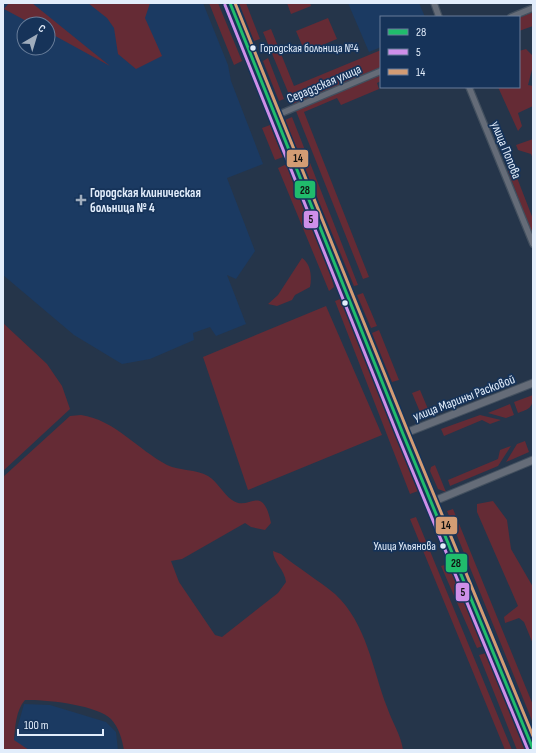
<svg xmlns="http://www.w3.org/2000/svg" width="536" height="753" font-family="'Sofia Sans Condensed',sans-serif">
<rect width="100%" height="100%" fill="#25354a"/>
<path fill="#1b3a62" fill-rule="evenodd" d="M3,3H203L228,65L231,81L263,164L227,178L255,251L236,279L227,275L246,324L216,336L210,327L193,333L194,340L150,359L122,364L74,335L3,275ZM24,24H48V48H24Z
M348,3H419L425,17H381V47L369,52Z
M24,704L50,705L106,722L116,732L118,750H11Z"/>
<path fill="#652b35" d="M9,3H32L110,66L48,32V24H32L4,9Z
M88,3H150L145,18L162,56L136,69L118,54L114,28L107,18Z
M209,3H218L242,61L234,65Z
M239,3H246L260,39L254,41Z
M287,3H310L311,6L291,14Z
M533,12V26L519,31V18Z
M328,18L337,39L305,52L296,31Z
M271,29L294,86L381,50V67L293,104L263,32Z
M526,49L533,56V66L528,85L533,86V106L518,113L522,126L518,131L498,87H519V51Z
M268,58L284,99L279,101L263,61Z
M381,74V81L377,83L379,89L341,105L337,98L304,112L369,277L363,279L296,111Z
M292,117L358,285L354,286L285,120Z
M270,125L283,157L275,160L262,128Z
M533,139V159L531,154L518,150L516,145Z
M287,164L331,276L334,287L329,291L278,168Z
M514,170L533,219V236L508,171Z
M302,258C311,264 312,277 310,287L295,295L292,300L277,306L268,304L278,295Z
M363,293L377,326L371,328L357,295Z
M343,298L418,491L410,494L335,301Z
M326,306L382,435L248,490L203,357Z
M3,323L47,364L62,386L70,409L3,471Z
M379,330L399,380L392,382L372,333Z
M420,390L428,409L420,412L412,393Z
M533,395C533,408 529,409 518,413L514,402Z
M510,404L514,415L506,418L488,413Z
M81,415C115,420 137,449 167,465C180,471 196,469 208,476C218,482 223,494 232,500C249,513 262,481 271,523L265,530L251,527L245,523L182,559L171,561L179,582L215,635L222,637L278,593L286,582C285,570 273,562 273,551L281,554C298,568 318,580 335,594C367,624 372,668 387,707C392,722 401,735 403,750H124C122,739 119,728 111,719C98,705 44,699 25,700C16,710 15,727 14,740L29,750H3V477L70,416Z
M480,415L501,420L490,424L482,420L444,436L441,429Z
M525,441L529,452L506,462L517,444Z
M511,446L498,466L450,486L448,480L498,459L500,450Z
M435,465L446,492L438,489L430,471L431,467Z
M493,501L507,520L511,549L533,587V644L524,622L519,618L505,623L504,617L518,606L477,512V504Z
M453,509L533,705V723L447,511Z
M416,517L512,750H505L410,519Z
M448,564L483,646L477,648L441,566Z
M486,653L526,750H517L479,655Z"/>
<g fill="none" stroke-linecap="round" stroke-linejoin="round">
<g stroke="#43505f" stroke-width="8">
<path id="minor" d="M434,3L439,17
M511,17L533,8
M469,87L533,244
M275,116L381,71"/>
</g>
<g stroke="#43505f" stroke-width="9">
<path id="tertiary" d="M403,434L533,383
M432,502L533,460"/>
</g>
<g stroke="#43505f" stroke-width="10">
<path id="secondary" d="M230,3L403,434L533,749"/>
</g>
<use href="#minor" stroke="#656c78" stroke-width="5.5"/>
<use href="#tertiary" stroke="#656c78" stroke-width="7"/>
<use href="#secondary" stroke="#66707d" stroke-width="8"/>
<g stroke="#163359" stroke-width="6">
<path id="bus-1" d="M230,3L403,434L533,749"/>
</g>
<g stroke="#163359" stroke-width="6">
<path id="bus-2" d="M225,5L398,436L528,750"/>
</g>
<g stroke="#163359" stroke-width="6">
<path id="bus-3" d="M235,3L408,432L533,736"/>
</g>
<use href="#bus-1" stroke="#20bc6c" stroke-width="3"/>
<use href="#bus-2" stroke="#ce8fe9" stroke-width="3"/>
<use href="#bus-3" stroke="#d39c74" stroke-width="3"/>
</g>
<g fill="#e2edfb" stroke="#163359" stroke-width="1.5">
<circle cx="253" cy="48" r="3.5"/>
<circle cx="345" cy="303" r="3.5"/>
<circle cx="443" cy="546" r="3.5"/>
</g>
<path fill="#a0adbd" stroke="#163359" stroke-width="1.5" d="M79 194h4v4h4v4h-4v4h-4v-4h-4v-4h4z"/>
<g text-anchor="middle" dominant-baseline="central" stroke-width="3.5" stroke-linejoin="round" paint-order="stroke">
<g font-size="12" fill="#e2edfb" stroke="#163359" text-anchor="start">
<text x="260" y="48">Городская больница №4</text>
<text x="436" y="546" text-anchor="end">Улица Ульянова</text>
</g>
<g font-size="13" fill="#e2edfb" stroke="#163359">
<text transform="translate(324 84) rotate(-23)">Серадзская улица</text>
<text transform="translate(506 150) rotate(68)">улица Попова</text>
<text transform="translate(464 398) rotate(-21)">улица Марины Расковой</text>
</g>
<g font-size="13" font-weight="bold" fill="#e2edfb" stroke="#163359" text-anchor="start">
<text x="90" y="193">Городская клиническая<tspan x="90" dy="15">больница № 4</tspan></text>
</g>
</g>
<g stroke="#163359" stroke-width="1.5">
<rect x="286" y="149" width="23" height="19" rx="4" fill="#d39c74"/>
<rect x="294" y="180" width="22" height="19" rx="4" fill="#20bc6c"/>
<rect x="303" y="210" width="16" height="19" rx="4" fill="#ce8fe9"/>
<rect x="435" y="516" width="23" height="19" rx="4" fill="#d39c74"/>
<rect x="445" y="553" width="23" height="20" rx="4" fill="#20bc6c"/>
<rect x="455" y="582" width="15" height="20" rx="4" fill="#ce8fe9"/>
</g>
<g font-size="11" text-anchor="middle" font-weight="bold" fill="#111">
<text x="298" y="162">14</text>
<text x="305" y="194">28</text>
<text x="311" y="223">5</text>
<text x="446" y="529">14</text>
<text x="456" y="567">28</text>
<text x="463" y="596">5</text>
</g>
<rect width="536" height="753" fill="none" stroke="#e2edfb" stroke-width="8"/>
<rect x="380" y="16" width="140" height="72" fill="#163359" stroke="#687d9a"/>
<rect x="388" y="29" width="20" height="6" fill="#20bc6c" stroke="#687d9a"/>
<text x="416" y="36" font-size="12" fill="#e2edfb">28</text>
<rect x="388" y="49" width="20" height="6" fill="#ce8fe9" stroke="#687d9a"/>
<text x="416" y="56" font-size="12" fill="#e2edfb">5</text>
<rect x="388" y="69" width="20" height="6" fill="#d39c74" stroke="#687d9a"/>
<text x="416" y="76" font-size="12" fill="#e2edfb">14</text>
<g transform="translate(36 36) rotate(38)"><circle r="19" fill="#163359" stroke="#687d9a"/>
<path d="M0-3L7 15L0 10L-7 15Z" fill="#a0adbd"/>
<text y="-6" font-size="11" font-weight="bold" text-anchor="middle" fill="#e2edfb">С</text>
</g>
<path d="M18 729v6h85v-6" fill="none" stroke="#e2edfb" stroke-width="2"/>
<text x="24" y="729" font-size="12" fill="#e2edfb" stroke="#163359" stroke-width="3" paint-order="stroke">100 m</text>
</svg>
